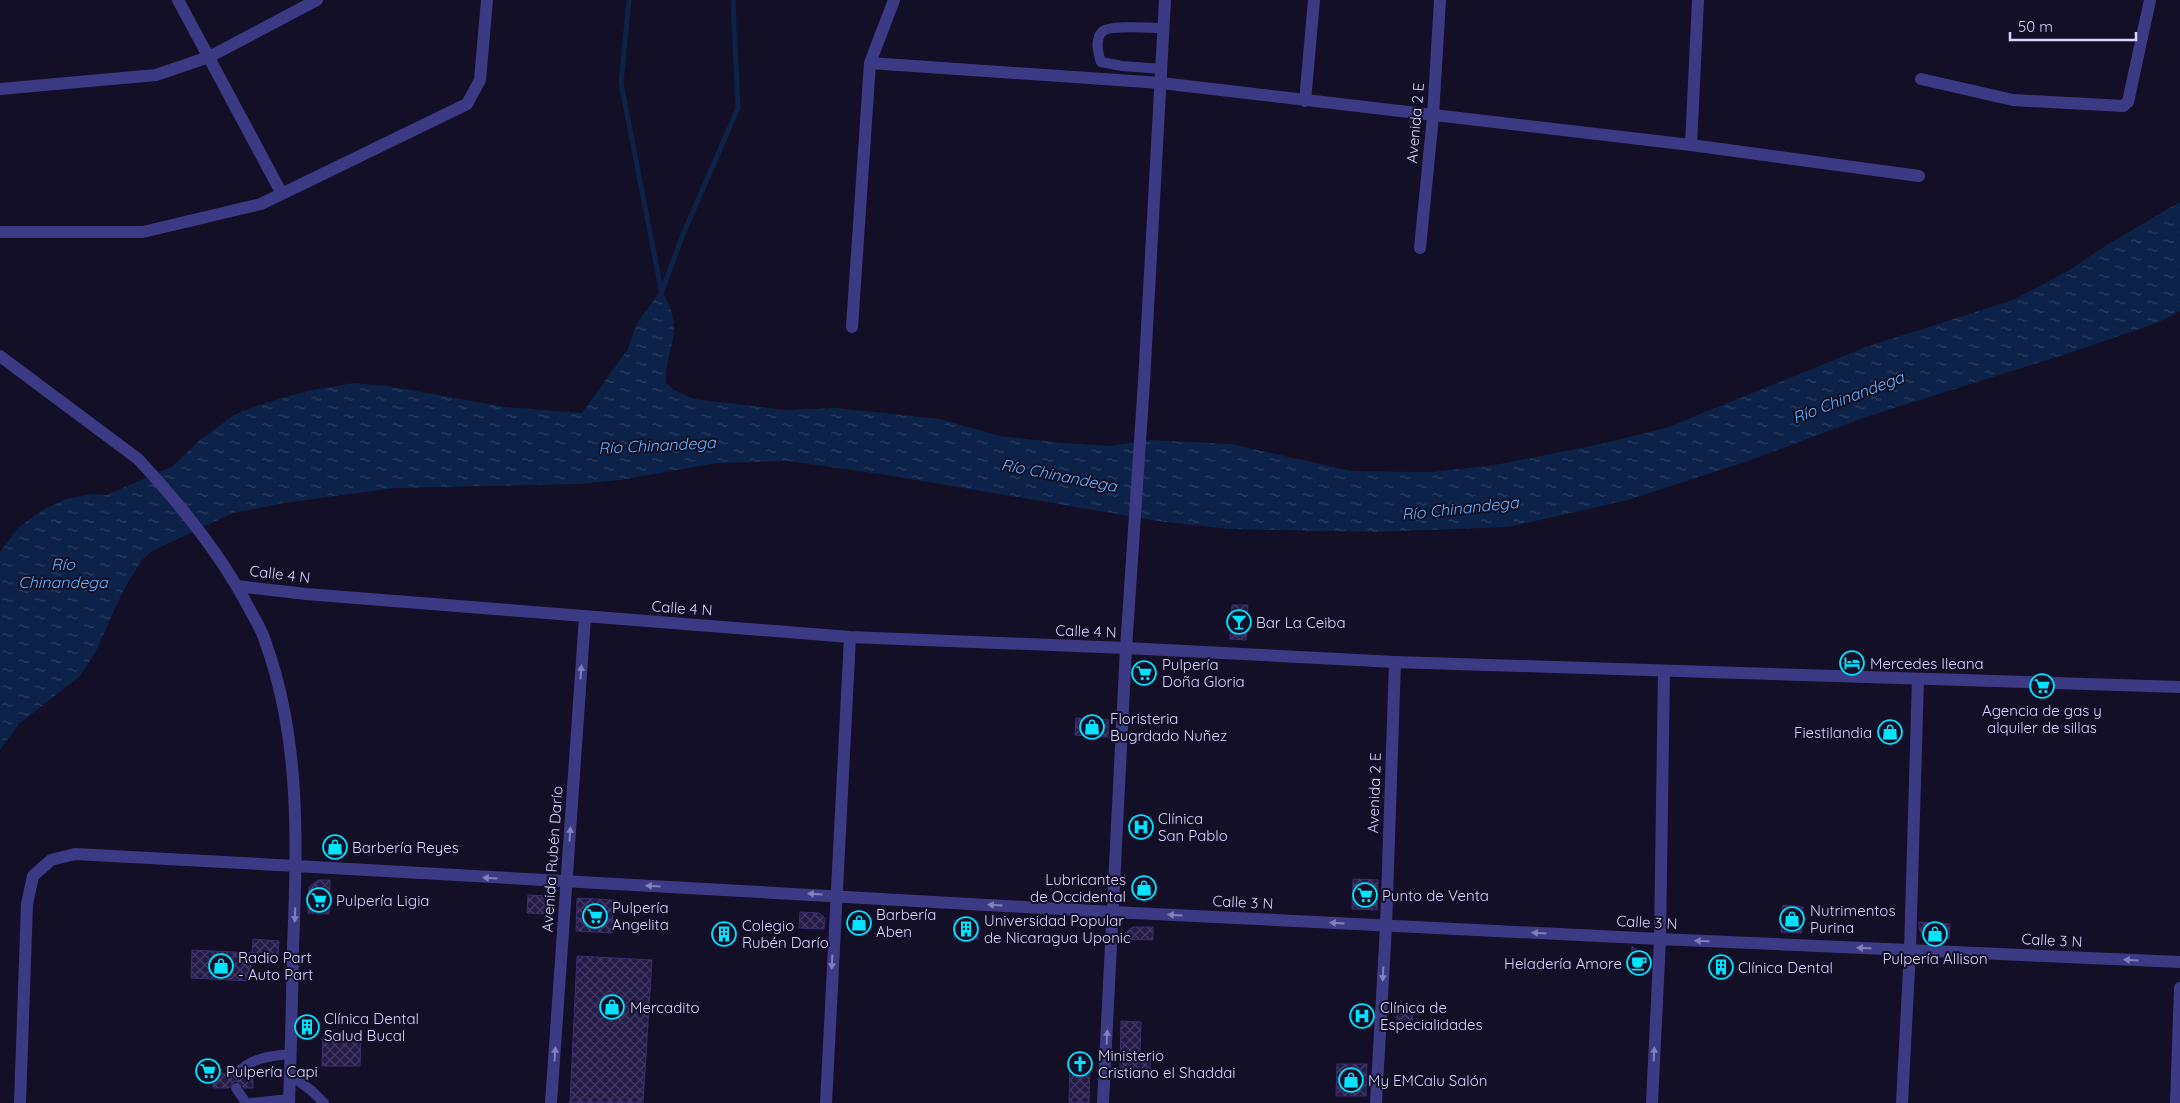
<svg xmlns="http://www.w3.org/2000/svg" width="2180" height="1103" font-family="Quicksand,sans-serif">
<defs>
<pattern id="water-ripples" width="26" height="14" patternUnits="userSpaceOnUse" patternTransform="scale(1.25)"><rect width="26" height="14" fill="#0c2248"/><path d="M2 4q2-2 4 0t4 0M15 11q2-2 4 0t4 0" fill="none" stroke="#2f4163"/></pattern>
<pattern id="building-cross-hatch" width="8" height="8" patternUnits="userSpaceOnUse" patternTransform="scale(1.25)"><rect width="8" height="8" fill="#241b47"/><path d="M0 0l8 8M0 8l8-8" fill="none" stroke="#433b63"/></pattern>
</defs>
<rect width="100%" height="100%" fill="#130f26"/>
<path fill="url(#water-ripples)" d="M2180,202V311L2157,323L2066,354L1872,415L1739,464L1628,500L1508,527L1372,532L1229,529L1165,522L887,475L788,461L717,463L620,480L579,484L395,488L284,503L233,513L152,551L141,561L123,591L96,651L80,676L19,724L0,750V552L19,527L43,510L66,499L91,494L107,495L173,466L200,440L234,415L256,406L307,391L354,383L388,386L505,407L582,413L628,349L636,325L661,290C687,333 666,341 666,383L674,390L694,399L786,410L836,408L940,419L1000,436L1062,443L1110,446L1151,440L1231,444L1351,471L1433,472L1495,465L1606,443L1666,428L1866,347L2013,300L2068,271L2105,246Z"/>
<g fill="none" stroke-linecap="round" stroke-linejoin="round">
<path stroke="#0c2248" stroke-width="5" d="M629,0L621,83L661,289
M660,296L684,232L738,108L733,0"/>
</g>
<path fill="url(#building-cross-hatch)" stroke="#3b2d73" d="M1232,605H1248L1246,640L1230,639Z
M1137,665L1151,666V681H1137Z
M1076,718L1109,720L1108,737L1075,735Z
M1132,817H1151V837H1132Z
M325,839L344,840V855H325Z
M1135,878L1154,879L1153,897L1134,896Z
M1353,879L1378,880L1377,910L1352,909Z
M318,880H330L329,914L308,913L309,887Z
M528,895L549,896L548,914L527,913Z
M577,898L614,900L612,933L576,931Z
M1783,905L1803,907L1801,933L1781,932Z
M800,912L819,913L825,918L824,929L799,928Z
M954,920L978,921V939L954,938Z
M1919,922L1950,924L1949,939L1924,938L1919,929Z
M1133,927H1153V940L1119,939L1120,937Z
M253,939L279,941L278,955L252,953Z
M1632,946L1645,957V968H1632Z
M192,950L252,953L250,981L191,978Z
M577,956L652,960L643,1103H570Z
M1397,1005H1413L1412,1027H1397Z
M1353,1006L1371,1007L1370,1026L1353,1025Z
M300,1018L316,1019V1035H299Z
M1121,1021L1141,1022L1140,1052H1151L1150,1069L1120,1068Z
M323,1037L361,1038L360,1066H322Z
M1070,1057H1090L1089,1103H1069Z
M1337,1064H1367L1366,1096H1336Z
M213,1073L230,1074L232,1079L236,1081L242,1079L247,1074H253V1088H244L236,1081L232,1083L229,1088H213Z"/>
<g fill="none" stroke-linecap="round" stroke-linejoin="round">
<path stroke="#3d3a85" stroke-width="10" d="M1162,69L1122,66L1101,62C1098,53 1094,39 1103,31C1112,25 1151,28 1164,28
M237,1074C250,1058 270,1056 290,1054
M289,1074L312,1091L324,1103
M236,1088L246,1103
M251,1103L289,1099"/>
<path stroke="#3d3a85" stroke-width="12" d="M178,0L282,194
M870,63L1161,83L1691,145L1919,176
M1921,79L2013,100L2123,106L2128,102L2150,0
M0,89L156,75L209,57L317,0
M1305,101L1314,0
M1691,145L1698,0
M0,232H143L261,204L467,104L480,80L487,0
M1420,248L1433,116L1440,0
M852,327L870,63L894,0
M237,586L306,594L850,637L1126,648
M1113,912L1660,939L2180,962
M20,1103L27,904L33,876L51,860L75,854L296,866
M551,1103L585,617
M826,1103L850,637
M1652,1103L1660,939L1664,671
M1902,1103L1910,950L1918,679
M2176,1103L2180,988"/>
<path stroke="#3d3a85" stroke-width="12" d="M0,356L138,459C181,505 221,554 250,610C255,620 262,630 265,641C301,739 297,845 293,948C292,1000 291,1051 289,1103
M1126,648L1395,662L2180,687
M296,866L1113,912
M1103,1103L1126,648L1144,382L1165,0
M1376,1103L1386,926L1395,662"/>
</g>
<defs><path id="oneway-solid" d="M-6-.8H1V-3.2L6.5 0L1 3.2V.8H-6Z" transform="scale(1.25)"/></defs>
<g fill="#837fbc">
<use href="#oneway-solid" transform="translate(581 672) rotate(-86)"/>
<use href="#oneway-solid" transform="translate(570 834) rotate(-86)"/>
<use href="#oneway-solid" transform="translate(490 878) rotate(-177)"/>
<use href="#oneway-solid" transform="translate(653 886) rotate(-177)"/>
<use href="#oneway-solid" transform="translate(815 894) rotate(-177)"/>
<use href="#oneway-solid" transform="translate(995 905) rotate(-177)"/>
<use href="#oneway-solid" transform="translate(295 915) rotate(92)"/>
<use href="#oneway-solid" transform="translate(1175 915) rotate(-177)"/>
<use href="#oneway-solid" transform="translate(1337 923) rotate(-177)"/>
<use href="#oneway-solid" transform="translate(1539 933) rotate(-177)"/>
<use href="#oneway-solid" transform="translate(1702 941) rotate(-178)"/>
<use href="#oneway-solid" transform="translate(1864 948) rotate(-178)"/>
<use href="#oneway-solid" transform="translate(2131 960) rotate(-177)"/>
<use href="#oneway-solid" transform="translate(832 962) rotate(93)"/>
<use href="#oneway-solid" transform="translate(1383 974) rotate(93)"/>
<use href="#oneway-solid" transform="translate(1107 1037) rotate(-87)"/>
<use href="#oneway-solid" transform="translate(555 1054) rotate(-86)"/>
<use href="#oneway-solid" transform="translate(1654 1054) rotate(-87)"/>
</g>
<defs>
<g id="bar-ring" transform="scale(1.25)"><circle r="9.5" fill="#130f26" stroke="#00e5ff" stroke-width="1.5"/><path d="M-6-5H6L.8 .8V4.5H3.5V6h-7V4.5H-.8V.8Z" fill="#00e5ff"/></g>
<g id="hotel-ring" transform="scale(1.25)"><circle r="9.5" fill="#130f26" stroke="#00e5ff" stroke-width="1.5"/><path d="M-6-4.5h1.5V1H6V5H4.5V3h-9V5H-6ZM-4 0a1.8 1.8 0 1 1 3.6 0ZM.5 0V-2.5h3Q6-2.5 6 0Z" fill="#00e5ff"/></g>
<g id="supermarket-ring" transform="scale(1.25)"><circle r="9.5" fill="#130f26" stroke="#00e5ff" stroke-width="1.5"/><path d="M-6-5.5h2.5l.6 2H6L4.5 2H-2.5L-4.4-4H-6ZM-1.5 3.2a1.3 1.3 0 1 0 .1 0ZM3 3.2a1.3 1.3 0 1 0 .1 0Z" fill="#00e5ff"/></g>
<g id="shop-ring" transform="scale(1.25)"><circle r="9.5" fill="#130f26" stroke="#00e5ff" stroke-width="1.5"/><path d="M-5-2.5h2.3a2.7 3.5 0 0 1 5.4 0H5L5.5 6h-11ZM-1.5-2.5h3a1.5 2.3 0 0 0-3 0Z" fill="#00e5ff"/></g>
<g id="hospital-ring" transform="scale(1.25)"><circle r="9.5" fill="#130f26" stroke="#00e5ff" stroke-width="1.5"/><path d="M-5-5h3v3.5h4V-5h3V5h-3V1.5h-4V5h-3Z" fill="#00e5ff"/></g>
<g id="building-ring" transform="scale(1.25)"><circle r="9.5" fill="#130f26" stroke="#00e5ff" stroke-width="1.5"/><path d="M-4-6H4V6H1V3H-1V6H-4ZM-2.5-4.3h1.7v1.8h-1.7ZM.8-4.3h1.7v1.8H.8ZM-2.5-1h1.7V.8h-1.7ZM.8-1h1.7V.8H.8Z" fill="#00e5ff"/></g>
<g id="cafe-ring" transform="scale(1.25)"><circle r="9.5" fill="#130f26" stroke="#00e5ff" stroke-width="1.5"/><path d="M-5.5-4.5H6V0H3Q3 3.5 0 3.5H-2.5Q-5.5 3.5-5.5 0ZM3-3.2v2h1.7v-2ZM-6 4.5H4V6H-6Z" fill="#00e5ff"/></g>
<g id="church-ring" transform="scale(1.25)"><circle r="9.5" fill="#130f26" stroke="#00e5ff" stroke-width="1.5"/><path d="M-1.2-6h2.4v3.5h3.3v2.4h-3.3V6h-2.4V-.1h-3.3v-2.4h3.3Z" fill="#00e5ff"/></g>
</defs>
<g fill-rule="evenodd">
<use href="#bar-ring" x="1239" y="622"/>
<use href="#hotel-ring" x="1852" y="663"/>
<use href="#supermarket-ring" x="1144" y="673"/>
<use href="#supermarket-ring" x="2042" y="686"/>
<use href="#shop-ring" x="1092" y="727"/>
<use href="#shop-ring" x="1890" y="732"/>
<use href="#hospital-ring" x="1141" y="827"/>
<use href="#shop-ring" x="335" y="847"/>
<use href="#shop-ring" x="1144" y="888"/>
<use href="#supermarket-ring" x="1365" y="895"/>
<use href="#supermarket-ring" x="319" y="900"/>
<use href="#supermarket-ring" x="595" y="916"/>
<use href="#shop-ring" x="1792" y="919"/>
<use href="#shop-ring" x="859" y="923"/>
<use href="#building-ring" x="966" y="929"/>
<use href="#building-ring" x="724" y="934"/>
<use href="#shop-ring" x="1935" y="934"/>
<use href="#cafe-ring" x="1639" y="963"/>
<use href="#shop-ring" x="221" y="966"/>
<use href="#building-ring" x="1721" y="967"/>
<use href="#shop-ring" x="612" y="1007"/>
<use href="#hospital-ring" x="1362" y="1016"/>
<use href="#building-ring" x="307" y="1027"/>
<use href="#church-ring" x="1080" y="1064"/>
<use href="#supermarket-ring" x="208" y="1071"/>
<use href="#shop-ring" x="1351" y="1080"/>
</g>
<g text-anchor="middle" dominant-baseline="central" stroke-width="4" stroke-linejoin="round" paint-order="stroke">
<g font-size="15" fill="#d9d4ff" stroke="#130f26">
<text transform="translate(1415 123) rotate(-85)">Avenida 2 E</text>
<text transform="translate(280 574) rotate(7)">Calle 4 N</text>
<text transform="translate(682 608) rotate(4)">Calle 4 N</text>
<text transform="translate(1086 631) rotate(2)">Calle 4 N</text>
<text transform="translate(1374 793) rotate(-88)">Avenida 2 E</text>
<text transform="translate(552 859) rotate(-86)">Avenida Rubén Darío</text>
<text transform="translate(1243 902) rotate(3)">Calle 3 N</text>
<text transform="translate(1647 922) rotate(3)">Calle 3 N</text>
<text transform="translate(2052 940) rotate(3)">Calle 3 N</text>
</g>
<g font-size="15" fill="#d9d4ff" stroke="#130f26" text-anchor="start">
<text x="1256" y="622">Bar La Ceiba</text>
<text x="1870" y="663">Mercedes Ileana</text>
<text x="1162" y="664">Pulpería<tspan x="1162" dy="17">Doña Gloria</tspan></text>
<text x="2042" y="710" text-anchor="middle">Agencia de gas y<tspan x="2042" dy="17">alquiler de sillas</tspan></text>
<text x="1110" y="718">Floristeria<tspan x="1110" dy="17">Bugrdado Nuñez</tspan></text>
<text x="1872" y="732" text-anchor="end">Fiestilandia</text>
<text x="1158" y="818">Clínica<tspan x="1158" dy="17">San Pablo</tspan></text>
<text x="352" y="847">Barbería Reyes</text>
<text x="1126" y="879" text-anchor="end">Lubricantes<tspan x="1126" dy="17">de Occidental</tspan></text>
<text x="1382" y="895">Punto de Venta</text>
<text x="336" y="900">Pulpería Ligia</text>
<text x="612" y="907">Pulpería<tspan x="612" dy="17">Angelita</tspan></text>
<text x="1810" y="910">Nutrimentos<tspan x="1810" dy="17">Purina</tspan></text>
<text x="876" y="914">Barbería<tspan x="876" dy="17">Aben</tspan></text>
<text x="984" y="920">Universidad Popular<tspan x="984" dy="17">de Nicaragua Uponic</tspan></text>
<text x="742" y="925">Colegio<tspan x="742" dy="17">Rubén Darío</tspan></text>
<text x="238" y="957">Radio Part<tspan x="238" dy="17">- Auto Part</tspan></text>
<text x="1935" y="958" text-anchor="middle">Pulpería Allison</text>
<text x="1622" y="963" text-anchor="end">Heladería Amore</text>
<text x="1738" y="967">Clínica Dental</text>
<text x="630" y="1007">Mercadito</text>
<text x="1380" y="1007">Clínica de<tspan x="1380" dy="17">Especialidades</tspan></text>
<text x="324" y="1018">Clínica Dental<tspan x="324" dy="17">Salud Bucal</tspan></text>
<text x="1098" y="1055">Ministerio<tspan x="1098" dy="17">Cristiano el Shaddai</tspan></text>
<text x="226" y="1071">Pulpería Capi</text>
<text x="1368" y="1080">My EMCalu Salón</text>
</g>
<g font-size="16" font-style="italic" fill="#62b6ff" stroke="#130f26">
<text transform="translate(1848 397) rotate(-21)">Río Chinandega</text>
<text transform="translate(657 445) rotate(-3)">Río Chinandega</text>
<text transform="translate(1059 475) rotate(11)">Río Chinandega</text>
<text transform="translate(1460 508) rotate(-6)">Río Chinandega</text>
<text x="63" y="564">Río<tspan x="63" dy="18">Chinandega</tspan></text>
</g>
</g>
<path d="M2010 32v8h126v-8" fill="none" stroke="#d9d4ff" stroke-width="2.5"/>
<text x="2018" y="32" font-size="15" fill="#d9d4ff" stroke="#130f26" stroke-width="4" paint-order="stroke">50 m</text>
</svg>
